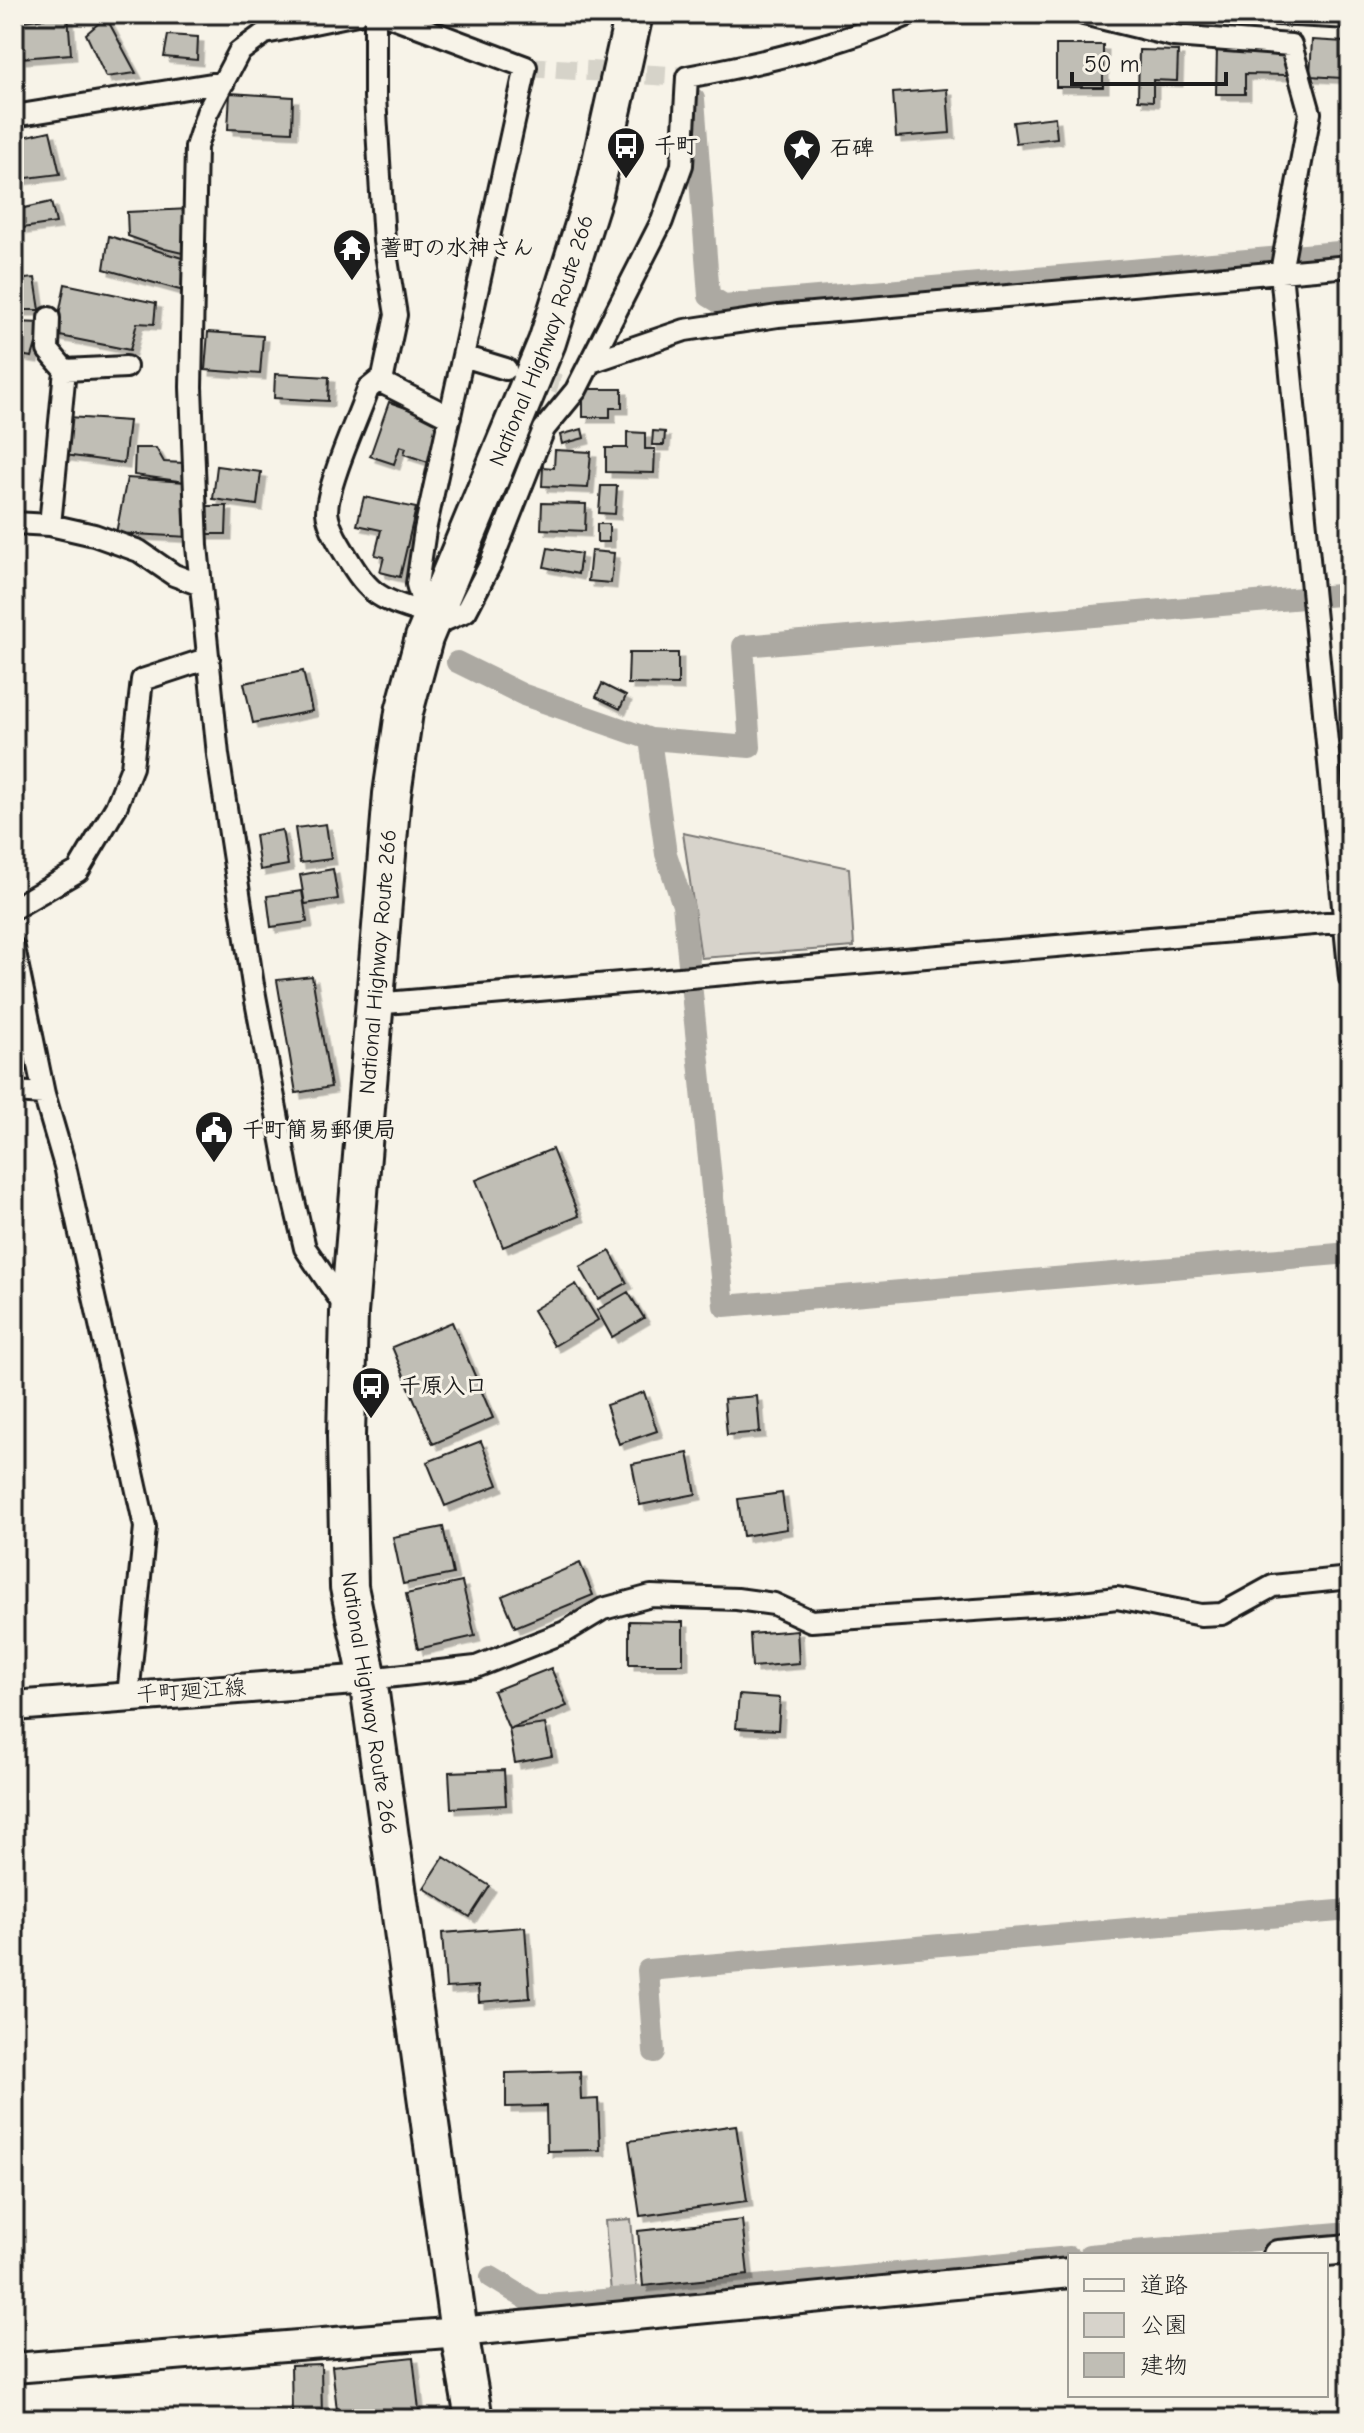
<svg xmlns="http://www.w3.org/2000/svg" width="1364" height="2433" font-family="'Comic Neue','Klee One',sans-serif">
<defs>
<filter id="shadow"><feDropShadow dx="5.5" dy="5.5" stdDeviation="0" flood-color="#0004"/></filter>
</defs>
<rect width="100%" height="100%" fill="#f7f3e8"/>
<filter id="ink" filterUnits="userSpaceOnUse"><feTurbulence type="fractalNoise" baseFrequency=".0125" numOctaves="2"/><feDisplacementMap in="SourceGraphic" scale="16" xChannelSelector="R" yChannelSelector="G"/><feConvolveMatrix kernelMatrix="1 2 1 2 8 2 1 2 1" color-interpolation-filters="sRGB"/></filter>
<g filter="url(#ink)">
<path fill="#d7d3cb" stroke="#7a7874" stroke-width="2" d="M683,833L849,868L854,947L701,958Z
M631,2219L637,2291L611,2293L605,2221Z"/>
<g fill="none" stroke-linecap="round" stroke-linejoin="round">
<path stroke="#aca9a2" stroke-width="22" d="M694,99L709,296L724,305L1350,251
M457,662L524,695L650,739L750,747L743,646L1350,594
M650,739L666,854L683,905L724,1306L1350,1253
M654,2052L648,1970L1350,1910
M1089,2255L1350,2232
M491,2277L538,2306L1070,2257"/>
</g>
<path fill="#c0beb5" stroke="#1c1c1c" stroke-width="2" filter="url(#shadow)" d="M68,15L71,54L21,58L16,22Z
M106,17L136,73L106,77L86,34Z
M168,35L198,37L197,60L164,57Z
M1312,40L1345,42L1342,78L1310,76Z
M1056,45H1103V87H1056Z
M1217,47L1286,49L1287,75L1245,74V94H1216Z
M1139,50L1178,51L1177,81L1153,80V101L1138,100Z
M947,89L950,133L896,137L893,93Z
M230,93L293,97L292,132L228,129Z
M1055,117L1057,138L1016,143L1013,122Z
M50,131L60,174L19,179L14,159V139Z
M51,202L56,223L22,228L20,209Z
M190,209L191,255L165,249L128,236L127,212Z
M109,236L192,261L187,292L104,269Z
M35,278L40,310H14V280Z
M65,284L156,303L154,324L137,323L130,350L55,335Z
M14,322L42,323L32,357L14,354Z
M208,332L263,336L260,374L205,370Z
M275,374L329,377L328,401L274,398Z
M583,389H622V408H610V417H583Z
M389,402L443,421L428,462L404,454L406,448L400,446L394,464L370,456Z
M68,417L129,421L124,463L64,455Z
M582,429L584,438L562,444L560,435Z
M653,431L665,432L664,445H652Z
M627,432L645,433V449H655L654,473L606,472V448H627Z
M135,448H156L164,462L184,463L186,482L134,475Z
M555,450L591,452L588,488L542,486L543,467L554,468Z
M217,466L261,472L257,505L213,499Z
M127,478L186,482L189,537L116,533Z
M601,486H617L615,514L599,513Z
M364,497L416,508L400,577L380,572L384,557L375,555L381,530L357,525Z
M542,503L586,504L585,531L541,529Z
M203,506H227L226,534H203Z
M597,524H609V542H597Z
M548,548L581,554L578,574L544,567Z
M591,551L614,553L611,583L588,581Z
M629,653H678V685L628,684Z
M303,671L312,711L253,723L244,683Z
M602,684L626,696L620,709L596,697Z
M326,824L331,859L300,863L295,828Z
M282,830L288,865L260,870L255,835Z
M333,869L338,899L305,904L300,875Z
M302,891L307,922L271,927L267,896Z
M312,976L331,1087L296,1093L277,980Z
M552,1149L579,1216L503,1247L476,1180Z
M610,1251L627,1283L598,1299L580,1267Z
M576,1284L598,1320L554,1346L533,1310Z
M628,1292L644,1318L612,1337L597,1310Z
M452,1322L493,1418L433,1444L392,1347Z
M644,1392L657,1431L619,1444L606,1405Z
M757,1396L760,1432L727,1435L724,1399Z
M481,1441L498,1485L445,1506L427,1462Z
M688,1453L696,1494L640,1505L632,1464Z
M782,1493L787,1529L743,1536L738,1499Z
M443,1527L453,1574L403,1584L393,1537Z
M580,1563L593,1595L515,1627L502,1596Z
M462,1582L475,1636L418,1649L406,1594Z
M629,1621L683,1622V1664H629Z
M797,1630L799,1663L752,1667L750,1634Z
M551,1668L567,1706L509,1729L493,1691Z
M739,1695L780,1698L778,1730L736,1728Z
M545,1724L552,1756L515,1763L509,1729Z
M504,1770L506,1805L451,1808L449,1772Z
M444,1857L490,1886L470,1917L424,1888Z
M525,1927L530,1998L479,2002L478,1986L446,1988L442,1933Z
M580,2071L581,2100L598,2099L600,2150L547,2151L546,2106L506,2107V2073Z
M736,2125L747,2201L640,2216L629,2141Z
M742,2220L748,2275L643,2286L638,2231Z
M413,2357L420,2419H338L332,2366Z
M321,2364L322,2419H292L291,2365Z"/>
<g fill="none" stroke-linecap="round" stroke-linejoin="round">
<path stroke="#d6d3c9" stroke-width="20" stroke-dasharray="20 10" stroke-linecap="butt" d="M526,67L687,77
M525,374L559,384"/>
<g stroke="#1c1c1c" stroke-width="26">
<path id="street" d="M375,14V97L384,241L396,315L383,377L368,389C358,418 327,484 327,512C328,524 335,537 341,547C368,593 374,598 425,613
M385,14L526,67L425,530L417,584L429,627L466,611L491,563L544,429L576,390L662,221L682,165L687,77C762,63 840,45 910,14
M1084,14L1174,36L1291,45L1310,113L1281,272L1350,978
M1277,14L1350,18
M14,116L224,82
M49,318L48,350L65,370
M463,356L506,369
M591,362L685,330L778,316L1350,266
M379,381L450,417
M14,523L50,525L94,535L139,551L174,575L201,585
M50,525L65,370L126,367
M14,908L78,871L116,807L132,767L142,680L209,658
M14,948L44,1094L65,1166L145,1527L128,1696
M374,1004L1350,921
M14,1092L44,1094
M347,1310L305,1248L290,1184L253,985L218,755L197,546L191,387L196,147L207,113L239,52L265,33L357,14
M368,1679L476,1667L565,1632L603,1609L651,1596L737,1599L774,1604L811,1621L1064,1604L1117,1598L1201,1615L1222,1614L1273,1586L1350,1578"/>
</g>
<g stroke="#1c1c1c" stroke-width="34">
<path id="secondary" d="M14,1706L368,1679
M1278,2255L1350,2249
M14,2368L459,2332L1070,2273"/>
</g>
<g stroke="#1c1c1c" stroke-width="42">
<g id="highway">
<path id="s1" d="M474,2419L459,2332L368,1679L349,1587L346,1436L349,1313L392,794L404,712L424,638L547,342L594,193L634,14"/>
</g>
</g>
<use href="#street" stroke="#f7f3e8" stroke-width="20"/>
<use href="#secondary" stroke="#f7f3e8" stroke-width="28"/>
<use href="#highway" stroke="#f7f3e8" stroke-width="36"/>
</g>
</g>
<defs>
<g id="bus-pin" transform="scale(2)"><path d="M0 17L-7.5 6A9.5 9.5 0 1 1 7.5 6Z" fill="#1c1c1c" stroke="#f7f3e8"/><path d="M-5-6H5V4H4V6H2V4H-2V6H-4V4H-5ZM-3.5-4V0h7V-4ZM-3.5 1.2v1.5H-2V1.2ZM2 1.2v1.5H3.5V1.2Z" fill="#fff"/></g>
<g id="sight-pin" transform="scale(2)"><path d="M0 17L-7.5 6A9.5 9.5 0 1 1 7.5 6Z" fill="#1c1c1c" stroke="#f7f3e8"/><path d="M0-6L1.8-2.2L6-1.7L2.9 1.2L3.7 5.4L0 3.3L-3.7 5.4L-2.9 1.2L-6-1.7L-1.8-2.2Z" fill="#fff"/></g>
<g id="temple-pin" transform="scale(2)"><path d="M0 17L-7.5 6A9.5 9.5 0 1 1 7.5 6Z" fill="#1c1c1c" stroke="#f7f3e8"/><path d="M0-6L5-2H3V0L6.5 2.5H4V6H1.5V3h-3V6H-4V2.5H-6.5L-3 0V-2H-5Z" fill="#fff"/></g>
<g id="civic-pin" transform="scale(2)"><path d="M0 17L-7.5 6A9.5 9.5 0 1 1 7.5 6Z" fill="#1c1c1c" stroke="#f7f3e8"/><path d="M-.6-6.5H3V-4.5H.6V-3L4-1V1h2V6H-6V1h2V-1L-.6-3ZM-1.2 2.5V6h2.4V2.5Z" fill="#fff"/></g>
</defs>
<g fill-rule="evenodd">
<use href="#bus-pin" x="626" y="146"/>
<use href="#sight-pin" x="802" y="148"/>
<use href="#temple-pin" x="352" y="248"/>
<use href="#civic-pin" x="214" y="1130"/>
<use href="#bus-pin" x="371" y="1386"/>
</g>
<g text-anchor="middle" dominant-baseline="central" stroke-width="6" stroke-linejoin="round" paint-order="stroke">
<g font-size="22" font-weight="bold" fill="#1c1c1c" stroke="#f7f3e8" text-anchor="start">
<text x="654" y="146">千町</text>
<text x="830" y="148">石碑</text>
<text x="380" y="248">蓍町の水神さん</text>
<text x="242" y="1130">千町簡易郵便局</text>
<text x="399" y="1386">千原入口</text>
</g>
<g font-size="22" fill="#1c1c1c" stroke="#f7f3e8">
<text stroke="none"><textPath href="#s1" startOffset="2116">National Highway Route 266</textPath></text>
<text stroke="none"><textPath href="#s1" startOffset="1468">National Highway Route 266</textPath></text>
<text transform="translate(191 1691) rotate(-4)">千町廻江線</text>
<text transform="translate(369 1703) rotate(81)">National Highway Route 266</text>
</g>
</g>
<rect width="1364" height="2433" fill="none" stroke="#f7f3e8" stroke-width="48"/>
<rect x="24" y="24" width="1316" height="2385" fill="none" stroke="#1c1c1c" stroke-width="3" filter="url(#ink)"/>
<rect x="1068" y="2253" width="260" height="144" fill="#f7f3e8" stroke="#9f9d96" stroke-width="2"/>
<rect x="1084" y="2279" width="40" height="12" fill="#f7f3e8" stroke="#9f9d96" stroke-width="2"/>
<text x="1140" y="2293" font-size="24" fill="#1c1c1c">道路</text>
<rect x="1084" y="2313" width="40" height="24" fill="#d7d3cb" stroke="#9f9d96" stroke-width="2"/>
<text x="1140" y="2333" font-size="24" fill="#1c1c1c">公園</text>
<rect x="1084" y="2353" width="40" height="24" fill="#c0beb5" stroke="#9f9d96" stroke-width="2"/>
<text x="1140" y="2373" font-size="24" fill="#1c1c1c">建物</text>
<path d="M1072 72v12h154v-12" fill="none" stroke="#1c1c1c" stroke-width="4"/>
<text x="1084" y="72" font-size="24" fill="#1c1c1c" stroke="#f7f3e8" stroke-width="6" paint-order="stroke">50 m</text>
</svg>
